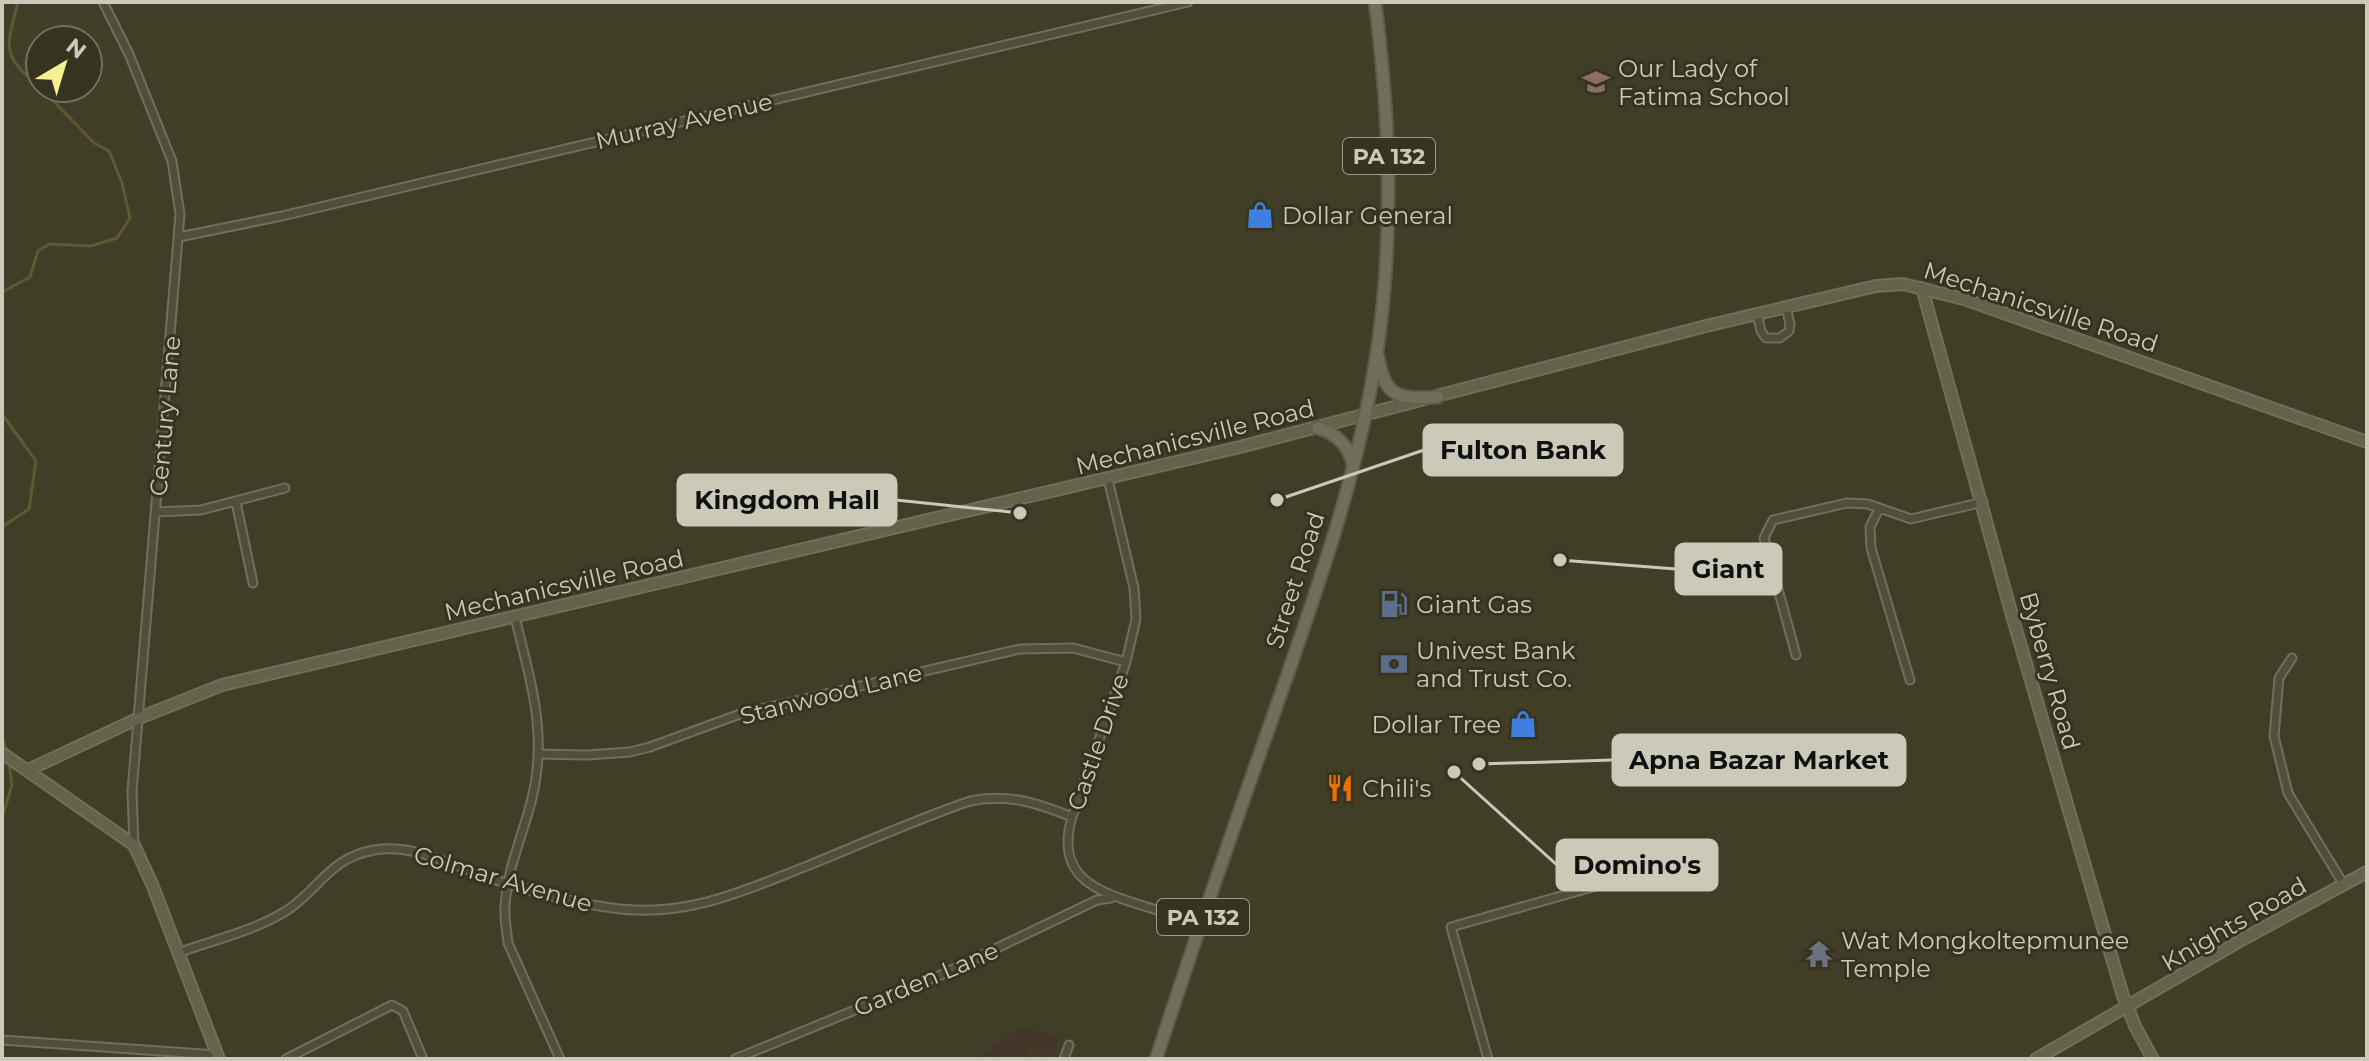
<svg xmlns="http://www.w3.org/2000/svg" width="2369" height="1061" font-family="Montserrat,sans-serif">
<rect width="100%" height="100%" fill="#413e27"/>
<path fill="#44352b" d="M1030,1029L1059,1036L1055,1051L1048,1049L1046,1051L1054,1055L1052,1059H1044L1046,1052L1030,1047L1026,1059H1001L997,1054L990,1059H978L1015,1031Z"/>
<g fill="none" stroke-linecap="round" stroke-linejoin="round">
<path stroke="#5d5932" stroke-width="3" d="M18,2C6,49 1,55 40,87
M2,292L30,277L38,251L49,244L91,246L117,238L130,218L122,183L109,151L94,143L41,88
M2,414L36,461L29,509L2,527
M2,735L6,750
M2,818L12,785L9,762"/>
<g stroke="#716f5c" stroke-width="11">
<path id="street" d="M103,2L129,54L172,161L180,214L132,792L134,845
M179,237L282,216L1188,2
M1757,314L1761,331L1766,338H1780L1789,331L1790,324L1786,307
M1108,479L1134,588L1136,619L1126,662L1072,817C1054,879 1099,892 1147,907C1165,912 1183,919 1200,926
M236,502L253,583
M1879,509L1870,527L1871,548L1910,680
M157,512L201,510L285,488
M515,617C527,668 543,716 537,769C533,816 507,860 505,907C504,919 507,931 508,943L560,1059
M1796,655L1764,538L1773,520L1847,503L1868,504L1911,519L1983,502
M2292,658L2279,678L2274,736L2288,793L2344,885
M538,754L587,755L630,752L650,747L740,714L1020,649L1073,648L1126,662
M178,953C213,940 254,931 286,911C320,889 329,858 374,850C415,843 458,868 496,880C536,893 579,904 620,909C691,916 743,891 807,866C861,844 915,820 970,801C1008,793 1037,803 1072,817
M2,1040L217,1055
M286,1059L392,1005L403,1011L423,1059
M735,1059L943,974L1097,900L1111,898
M1064,1059L1069,1045
M1488,1059L1451,927L1621,879"/>
</g>
<g stroke="#716f5c" stroke-width="14">
<path id="secondary" d="M1922,288L2013,619L2123,996L2136,1028L2153,1059
M2,753L134,845L152,884L219,1059
M28,770L139,718L222,685L1240,447L1706,326L1876,286L1903,284L1964,299L2367,442
M2036,1059L2245,938L2367,872"/>
</g>
<g stroke="#5d5b48" stroke-width="15">
<path id="primary" d="M1378,356C1385,399 1399,399 1438,397
M1318,428C1337,434 1350,447 1353,466
M1156,1059C1193,946 1231,834 1271,722C1314,598 1359,476 1378,345C1394,231 1390,116 1375,2"/>
</g>
<use href="#street" stroke="#514f3b" stroke-width="7"/>
<use href="#secondary" stroke="#646249" stroke-width="10"/>
<use href="#primary" stroke="#716e59" stroke-width="11"/>
</g>
<defs>
<g id="school-bare" transform="scale(2.16)"><path d="M0-5L7-2L0 1L-7-2ZM-4 1L0 2.5L4 1V4Q0 6-4 4Z" fill="#8d6e63" stroke="#363420" stroke-width="2.5" paint-order="stroke"/></g>
<g id="shop-bare" transform="scale(2.16)"><path d="M-5-2.5h2.3a2.7 3.5 0 0 1 5.4 0H5L5.5 6h-11ZM-1.5-2.5h3a1.5 2.3 0 0 0-3 0Z" fill="#3f7fe0" stroke="#363420" stroke-width="2.5" paint-order="stroke"/></g>
<g id="fuel-bare" transform="scale(2.16)"><path d="M-5.5-6h7V0h2V4h1.3V-2.5L3-4.5l.8-.8L6-3V5H2.5V1h-1V6h-7ZM-4.2-4.7v3.2H.2V-4.7Z" fill="#5c6f8a" stroke="#363420" stroke-width="2.5" paint-order="stroke"/></g>
<g id="bank-bare" transform="scale(2.16)"><path d="M-6-4H6V4H-6ZM0-2.3a2.3 2.3 0 1 0 0 4.6a2.3 2.3 0 1 0 0-4.6Z" fill="#5c6f8a" stroke="#363420" stroke-width="2.5" paint-order="stroke"/></g>
<g id="restaurant-bare" transform="scale(2.16)"><path d="M-5-6h1v4h1v-4h1v4h1v-4h1v5L-1.5 .5V6h-2V.5L-5-1ZM5-6V6H3V1.5H1.5Q1.5-4 5-6Z" fill="#e8710a" stroke="#363420" stroke-width="2.5" paint-order="stroke"/></g>
<g id="temple-bare" transform="scale(2.16)"><path d="M0-6L5-2H3V0L6.5 2.5H4V6H1.5V3h-3V6H-4V2.5H-6.5L-3 0V-2H-5Z" fill="#6b7280" stroke="#363420" stroke-width="2.5" paint-order="stroke"/></g>
</defs>
<g fill-rule="evenodd">
<use href="#school-bare" x="1596" y="82"/>
<use href="#shop-bare" x="1260" y="215"/>
<use href="#fuel-bare" x="1394" y="604"/>
<use href="#bank-bare" x="1394" y="664"/>
<use href="#shop-bare" x="1523" y="724"/>
<use href="#restaurant-bare" x="1340" y="788"/>
<use href="#temple-bare" x="1819" y="954"/>
</g>
<g text-anchor="middle" dominant-baseline="central" stroke-width="6" stroke-linejoin="round" paint-order="stroke">
<g fill="#363420" stroke="#9e9d8a" stroke-width="2">
<rect x="1343" y="138" width="92" height="36" rx="6"/>
<rect x="1157" y="899" width="92" height="36" rx="6"/>
</g>
<g font-size="22" font-weight="bold" fill="#cbcab8">
<text x="1389" y="156">PA 132</text>
<text x="1203" y="917">PA 132</text>
</g>
<g font-size="24" fill="#cbcab8" stroke="#363420" text-anchor="start">
<text x="1618" y="68">Our Lady of<tspan x="1618" dy="28">Fatima School</tspan></text>
<text x="1282" y="215">Dollar General</text>
<text x="1416" y="604">Giant Gas</text>
<text x="1416" y="650">Univest Bank<tspan x="1416" dy="28">and Trust Co.</tspan></text>
<text x="1501" y="724" text-anchor="end">Dollar Tree</text>
<text x="1362" y="788">Chili's</text>
<text x="1841" y="940">Wat Mongkoltepmunee<tspan x="1841" dy="28">Temple</tspan></text>
</g>
<g font-size="24" fill="#cbcab8" stroke="#363420">
<text transform="translate(684 121) rotate(-13)">Murray Avenue</text>
<text transform="translate(2041 307) rotate(18)">Mechanicsville Road</text>
<text transform="translate(165 416) rotate(-85)">Century Lane</text>
<text transform="translate(1195 437) rotate(-14)">Mechanicsville Road</text>
<text transform="translate(1295 580) rotate(-72)">Street Road</text>
<text transform="translate(564 585) rotate(-13)">Mechanicsville Road</text>
<text transform="translate(2050 671) rotate(74)">Byberry Road</text>
<text transform="translate(831 694) rotate(-14)">Stanwood Lane</text>
<text transform="translate(1098 742) rotate(-71)">Castle Drive</text>
<text transform="translate(503 879) rotate(16)">Colmar Avenue</text>
<text transform="translate(2234 924) rotate(-30)">Knights Road</text>
<text transform="translate(926 979) rotate(-23)">Garden Lane</text>
</g>
</g>
<path fill="none" stroke="#cbcab8" stroke-width="3" d="M1277 500L1424 450M1020 513L896 500M1560 560L1676 569M1479 764L1613 760M1454 772L1557 865"/>
<g fill="#cbcab8" stroke="#363420" stroke-width="3">
<circle cx="1277" cy="500" r="8"/>
<circle cx="1020" cy="513" r="8"/>
<circle cx="1560" cy="560" r="8"/>
<circle cx="1479" cy="764" r="8"/>
<circle cx="1454" cy="772" r="8"/>
</g>
<g fill="#cbcab8" stroke="#cbcab8" stroke-width="3">
<rect x="1424" y="425" width="198" height="50" rx="8"/>
<rect x="678" y="475" width="218" height="50" rx="8"/>
<rect x="1676" y="544" width="105" height="50" rx="8"/>
<rect x="1613" y="735" width="292" height="50" rx="8"/>
<rect x="1557" y="840" width="160" height="50" rx="8"/>
</g>
<g font-size="26" text-anchor="middle" font-weight="bold" fill="#111">
<text x="1523" y="459">Fulton Bank</text>
<text x="787" y="509">Kingdom Hall</text>
<text x="1728" y="578">Giant</text>
<text x="1759" y="769">Apna Bazar Market</text>
<text x="1637" y="874">Domino's</text>
</g>
<rect width="2369" height="1061" fill="none" stroke="#cbcab8" stroke-width="8"/>
<g transform="translate(64 64) rotate(38)"><circle r="38" fill="#363420" stroke="#72705d" stroke-width="2"/>
<path d="M0-6L14 30L0 20L-14 30Z" fill="#f6f092"/>
<text y="-12" font-size="22" font-weight="bold" text-anchor="middle" fill="#cbcab8">N</text>
</g>
</svg>
